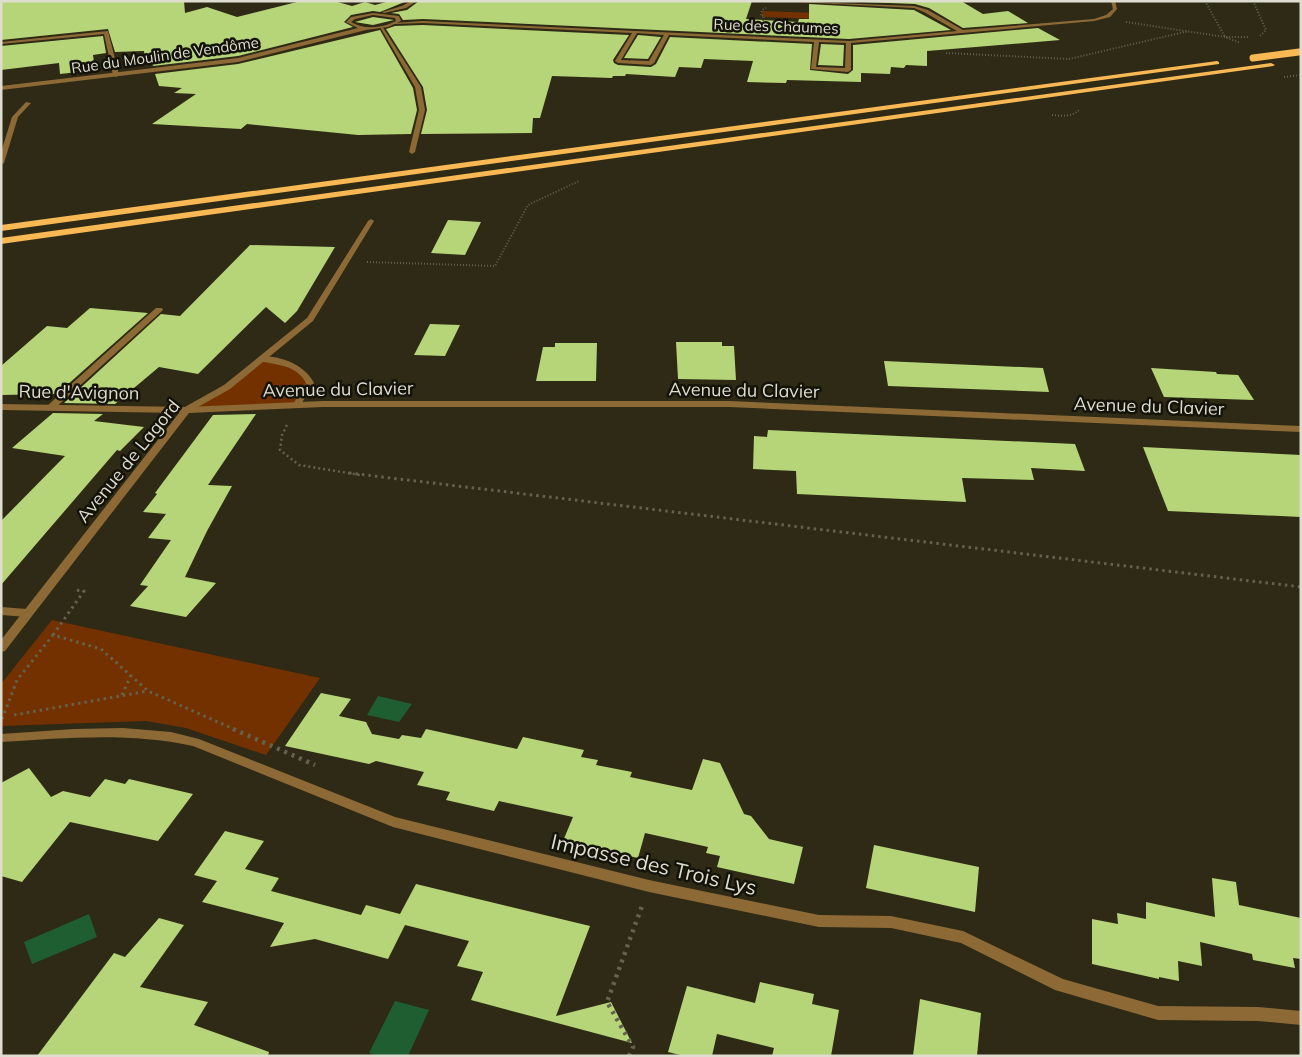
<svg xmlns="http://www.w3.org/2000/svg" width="1302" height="1057" font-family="Mulish,sans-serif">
<rect width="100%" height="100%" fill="#2e2a15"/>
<path fill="#743100" d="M763,11L818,13V19L766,17L762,16Z
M262,359L299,369L310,383L297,404L186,410L227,387Z
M52,620L320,678L266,755L186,728L146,721L1,726V684Z"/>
<path fill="#1f5e31" d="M378,696L412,704L399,722L367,715Z
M89,914L97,937L32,964L24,942Z
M395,1001L429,1010L408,1056H380L369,1053Z"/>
<path fill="#b6d579" d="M1,1H184L185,13L207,7L237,17L301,1H334L352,6L365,2L375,5L390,1H407L380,12L373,11L351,15L344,22L353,27L238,56L153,66L150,57L145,58L144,51L115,52L108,29L1,40Z
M419,1H752L746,19L798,22L799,19H809V4L914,10L951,30L849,39L423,19L403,20L399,14L391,13L407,10Z
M836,1H961L983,14L1008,11L1028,23L963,28L929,8L915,4Z
M373,17L394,20L373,25L355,22Z
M423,25L629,35L613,60L614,63L618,65L651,67L656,64L670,37L812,44L810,70L848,74L853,70V45L1038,28L1060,40L927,51V66L906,65L904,68L891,67L890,74L861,73V82L787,80L786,83L747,82L753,61L704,59L701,68L679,67L675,77L626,74L625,76H613L612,78L552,76L540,118H533L532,133L421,134L427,110L423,87L386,29L395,26Z
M380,30L413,88L417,110L411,134L358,135L247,124L241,129L152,124L196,94L174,93L182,88L159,86L155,74L238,64Z
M638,35L661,37L648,59L624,58Z
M103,36L106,53L93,55L94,63L86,66L87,71L60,74L59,63L1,70V46Z
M821,44L844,45L843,66L818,65Z
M448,220L481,222L465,255L431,253Z
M250,245L335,247L297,311L285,323L266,307L198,374L159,367L115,404L64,403L161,314L180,316Z
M90,308L148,313L57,394L1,395V366L47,326L67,328Z
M430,324L460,325L445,356L414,355Z
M676,342H722V346H734L736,380L678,379Z
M555,343H597L596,381H536L543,347H555Z
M884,361L1043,368L1049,392L888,386Z
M1151,368L1216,372L1217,374L1238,375L1254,400L1164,397Z
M53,413L103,414L94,421L144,427L120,451L117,450L1,585V521L65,456L12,448Z
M256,414L208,485L232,486L207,531L185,577L216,583L186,617L130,606L148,586L140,585L171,540L148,538L166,514L143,512L157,494L155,493L213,415Z
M768,430L1075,444L1085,471L1031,468L1034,480L962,478L966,502L797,494L796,471L753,469L754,436L767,437Z
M1143,447L1301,455V517L1168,511Z
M321,693L351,699L339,716L366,722L372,734L399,739L402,735L421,738L426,729L517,749L523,737L584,750L581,757L598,760L596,765L632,772L630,777L692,790L703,759L720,763L744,814L751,816L769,839L803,847L794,884L717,867L720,856L706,853L708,847L645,833L638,858L563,841L573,817L499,801L494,811L446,800L450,792L417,785L424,772L376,761L369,764L285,746Z
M29,768L51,797L63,791L90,797L105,779L125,784L129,779L193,794L158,841L70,822L22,882L1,876V783Z
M225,831L264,841L245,869L279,878L271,891L361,915L366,905L400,914L416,884L590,926L556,1016L611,1002L632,1043L471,1000L483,972L457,966L469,941L405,925L388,959L315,939L270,947L284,923L202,902L217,881L194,875Z
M874,845L979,867L975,912L866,888Z
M1212,878L1236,882L1239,905L1301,918V959L1293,958L1295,968L1253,960L1252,954L1200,942L1202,966L1178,961L1179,981L1159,977V979L1092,964V919L1118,924L1117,913L1146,919V902L1215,917Z
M159,918L184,925L140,987L208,1002L194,1025L269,1052L268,1056H37L114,953L125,957Z
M760,982L814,994L812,1004L839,1010L831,1056H772L774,1048L717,1034L712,1056H684L668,1052L687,986L755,1003Z
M920,999L981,1013L977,1056H913Z"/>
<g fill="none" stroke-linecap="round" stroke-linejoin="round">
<path stroke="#64614e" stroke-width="2" stroke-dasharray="1 2" stroke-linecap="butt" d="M1205,1L1225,37H1249
M1253,1L1266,30L1260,36
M763,21L764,16H761L762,10L766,8
M1126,22L1225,37L1240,43
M946,53L1069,59L1189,31
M1284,77L1301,75
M1052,115C1062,116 1073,117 1080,109
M367,262L495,266L528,205L579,181"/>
<path stroke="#64614e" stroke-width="2.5" stroke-dasharray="2 3" stroke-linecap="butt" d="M287,425L282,435L280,450L299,465L360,475"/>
<path stroke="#64614e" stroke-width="3" stroke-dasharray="2.5 4" stroke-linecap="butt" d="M349,473L1301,587
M53,635L84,591L74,590
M122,695L131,675
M14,715L148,691
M2,719L17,680L53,635L101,649L148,691L236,730"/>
<path stroke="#64614e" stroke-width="4.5" stroke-dasharray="3 5" stroke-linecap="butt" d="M233,729L315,765
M629,1056L633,1047L607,1002L642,906"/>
<path fill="#8d6936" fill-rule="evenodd" d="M26,102L31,103L18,117L4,163L1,165V152L12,117Z
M259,357C279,354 305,365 314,383L300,406L297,407L293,404L306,383C297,365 277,365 259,361Z"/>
<path fill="#8d6936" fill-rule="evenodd" d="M779,1L914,6L928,10L963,30L1094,19L1106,15L1113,9L1111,1H1115L1117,9L1110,17L1094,21L851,43V70L848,72L811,69L814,42L669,35L654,63L651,65L618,63L615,61L632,33L423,23L395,24L393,23L423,21L849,41L957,31L924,12L914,8ZM637,33L664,35L649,61L621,60ZM819,42L846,43L845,68L816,67Z
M382,26L421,87L425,110L415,152L412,154L409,152L419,110L415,87L380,27Z
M108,31L119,75L116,77L113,75L104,34L1,44V42Z
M371,219L374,221L313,321L230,389L189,412H183L182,410L183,408L224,385L307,318L368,221Z
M156,308H162L163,310L53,410H47L46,408L47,406Z
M1,607L27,609L32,613L27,617L1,615Z
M123,728L171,732L199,739L395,817L649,880L819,915L891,916L963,931L1063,979L1158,1006L1258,1007L1301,1011V1025L1258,1021L1158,1020L1055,990L961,943L891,928L819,927L649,892L393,827L193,746C129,732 66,738 1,742V734L74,729Z"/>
<path fill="#8d6936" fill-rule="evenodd" d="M411,1H417L406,8L384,13L382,12L402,6Z
M373,13L399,16L401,21L388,27L366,30L238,62L1,90V86L238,58L358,28L346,22L351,17ZM373,15L395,18L396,21C383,28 364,30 351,22L355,19Z
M323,401H729L1301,426V432L729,407H323L189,413L5,651L1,652V640L179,413L1,410V404L186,407Z"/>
<path fill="#f8b853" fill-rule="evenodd" d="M1217,61L1219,62V64L1,231V225Z
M1271,63L1275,65L1273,66L1,244V238Z"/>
<path stroke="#f8b853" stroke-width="7" d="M1253,58L1299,52"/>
</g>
<g text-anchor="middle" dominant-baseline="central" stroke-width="5" stroke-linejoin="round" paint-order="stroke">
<g font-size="15" fill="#dfddd0" stroke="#14130a">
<text transform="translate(776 26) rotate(2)">Rue des Chaumes</text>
<text transform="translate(165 55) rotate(-8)">Rue du Moulin de Vendôme</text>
</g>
<g font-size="18" fill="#dfddd0" stroke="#14130a">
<text transform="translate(338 389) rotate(-1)">Avenue du Clavier</text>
<text transform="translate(744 390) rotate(1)">Avenue du Clavier</text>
<text transform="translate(79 392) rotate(1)">Rue d'Avignon</text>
<text transform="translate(1149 406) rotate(2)">Avenue du Clavier</text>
<text transform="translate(128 461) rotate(-51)">Avenue de Lagord</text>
</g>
<g font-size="21" fill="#dfddd0" stroke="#14130a">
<text transform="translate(654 864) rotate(13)">Impasse des Trois Lys</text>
</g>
</g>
<rect width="1302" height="1057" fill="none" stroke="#dfddd0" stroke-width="5"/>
</svg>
